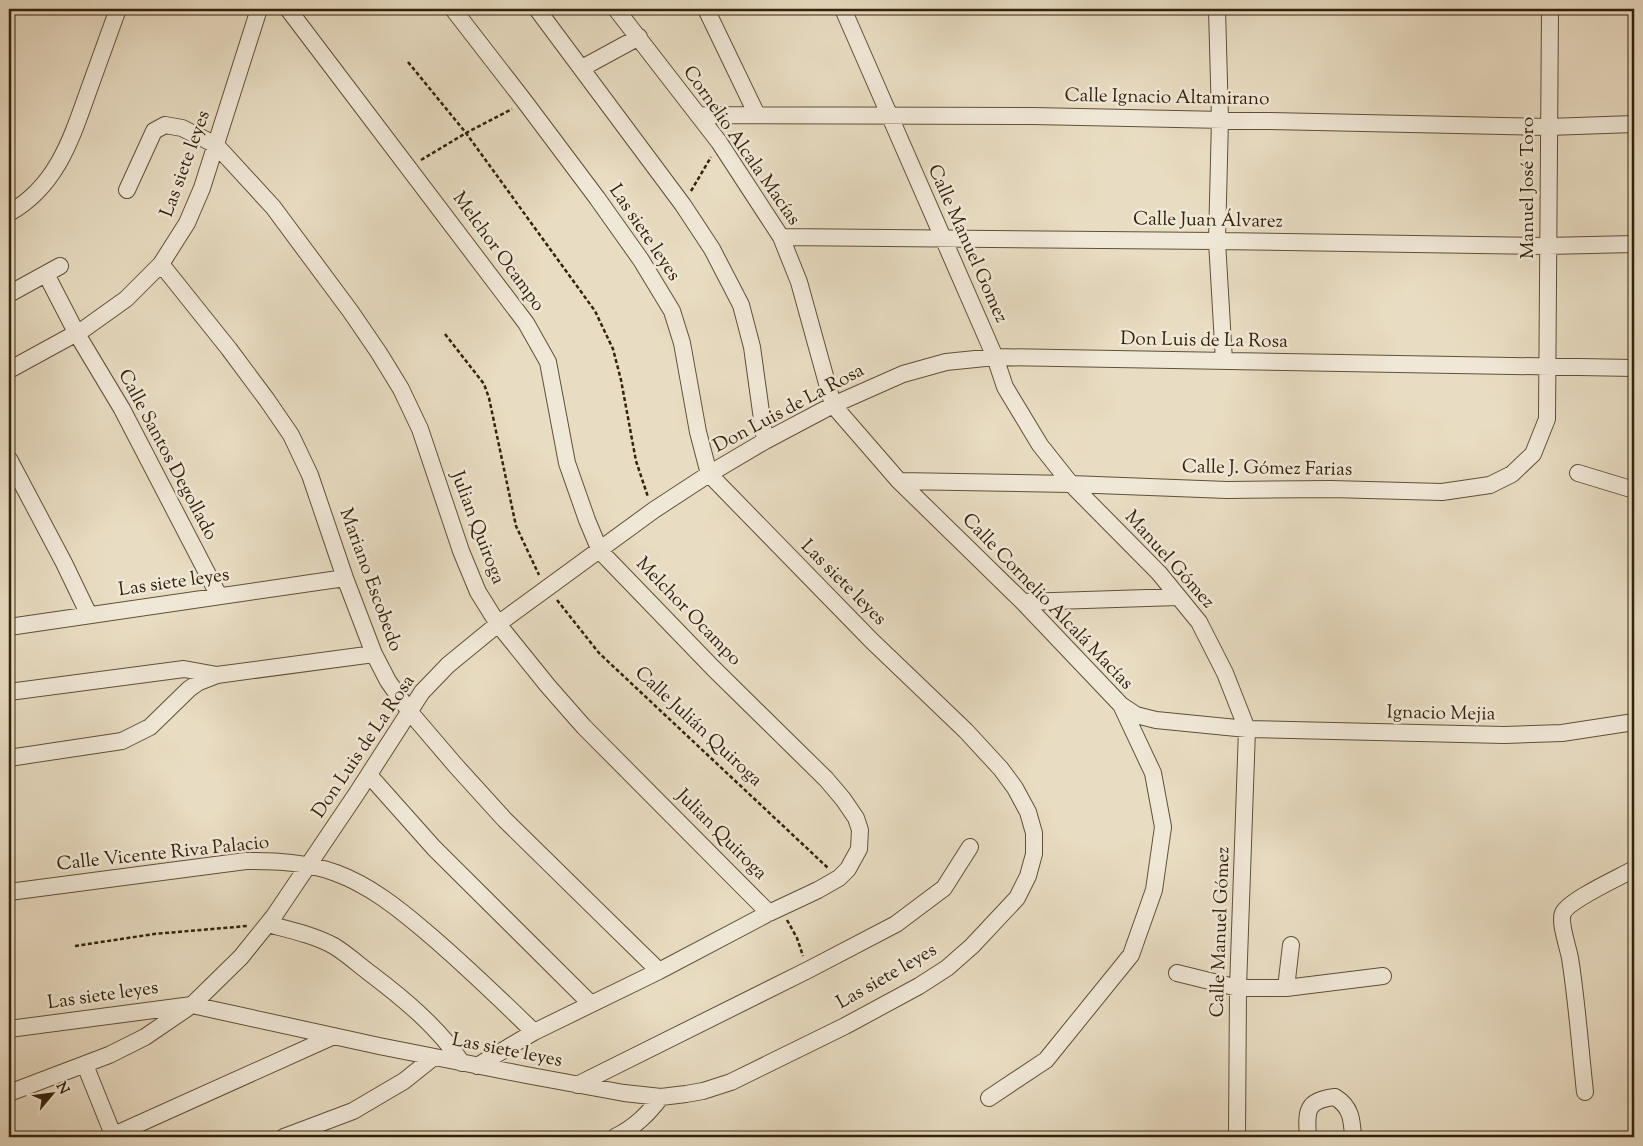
<svg xmlns="http://www.w3.org/2000/svg" width="1643" height="1146" font-family="'Sorts Mill Goudy',serif">
<rect width="100%" height="100%" fill="#e8dcc2"/>
<filter id="stains"><feTurbulence type="fractalNoise" baseFrequency=".004" numOctaves="4"/><feColorMatrix values="0 0 0 0 .2 0 0 0 0 .09 0 0 0 0 .02 0 0 0 .5 -.17"/></filter>
<radialGradient id="worn" r=".72"><stop offset=".6" stop-color="#630" stop-opacity="0"/><stop offset="1" stop-color="#630" stop-opacity=".3"/></radialGradient>
<g fill="none" stroke-linecap="round" stroke-linejoin="round">
<g stroke="#605038" stroke-width="18">
<path id="minor" d="M288,9L526,323L548,362L567,463L587,520L600,551L713,668L826,779L843,799L856,818L860,830L859,849L848,869L839,878L818,890L769,913L659,971L534,1032L477,1066
M537,9L683,205L712,249L741,305L752,347L765,441
M616,9L719,142L781,237L799,282L833,405L899,481L1023,602L1121,705L1153,773L1163,827L1154,890L1131,955L1046,1060L989,1098
M706,9L757,115
M843,9L995,357L1005,387L1040,445L1071,484L1159,573L1199,622L1225,673L1247,729L1238,988L1237,1137
M1217,9L1220,119L1217,241L1224,361
M582,68L639,37
M699,115L1033,116L1548,127L1634,124
M127,190L154,131L165,125L182,128L216,145L273,207L351,312L379,353L401,389L420,429L461,551L478,592L498,624L548,686L584,727L769,913
M9,213C56,187 71,140 88,92C98,64 108,36 118,9
M781,237L1217,241L1547,246L1634,244
M161,264L229,349L267,400L291,435L310,475L345,578L374,654L388,681L409,711L456,766L505,820L659,971
M46,274L77,334L122,409L219,596
M9,294L60,266
M9,370L84,329L126,299L161,264L187,223L202,188L259,9
M9,459L64,563L89,615
M1578,473L1634,490
M899,481L1071,484L1227,490L1331,489L1442,492L1490,485L1512,474L1533,454L1547,419L1550,9
M1023,602L1178,597
M9,627L345,578
M9,692L184,669L217,675
M1121,705L1136,715L1156,720L1247,729L1504,735L1562,733L1634,722
M9,758L122,741L150,727L189,689L199,682L217,675L374,654
M369,775L434,848L591,1004
M9,892L246,861C276,861 307,862 336,873C369,885 398,908 425,931C463,963 498,997 534,1032
M268,924C290,930 314,935 334,946C347,954 359,965 371,974C404,999 439,1028 462,1063
M1177,973L1238,988H1286L1383,976
M1286,988L1291,945
M9,1029L192,1005L379,1046L526,1075L624,1093L661,1097L686,1094L703,1091L731,1082L845,1026L919,986L947,968L972,946L1017,898L1028,876L1034,854V833L1028,812L1015,788L1001,769L966,731L872,641L709,474L698,432L682,343L672,311L641,260L597,198L525,102L453,9
M85,1065L114,1137
M577,1085L808,970L896,924L944,888L970,847
M1585,1092C1580,1047 1577,1002 1570,958C1568,947 1559,922 1563,913C1569,900 1620,877 1634,869
M9,1093L109,1055L145,1037L192,1005L241,957L274,916L357,793L422,692L448,665L498,624L654,510L709,474L765,441L833,405L903,374L946,362L995,357L1634,368
M114,1135L334,1036
M284,1137L353,1111L404,1081L434,1057
M615,1137C635,1127 648,1114 661,1097
M1308,1137C1306,1111 1306,1100 1335,1097C1351,1107 1352,1119 1353,1137"/>
</g>
<path stroke="#33220a" stroke-width="2.5" stroke-dasharray="4 2.5" stroke-linecap="butt" d="M408,62L466,133L595,311L613,349L621,380L636,461L648,497
M421,160L466,133L512,109
M691,191L711,157
M445,334L484,384L489,398L516,526L539,575
M557,600L599,653L828,868
M787,920L797,938L803,956
M75,946L154,934L247,926"/>
<use href="#minor" stroke="#f0e8d7" stroke-width="16"/>
</g>
<g text-anchor="middle" dominant-baseline="central" stroke-width="5" stroke-linejoin="round" paint-order="stroke">
<g font-size="19" fill="#33220a" stroke="#f0e8d7">
<text transform="translate(1167 98) rotate(1)">Calle Ignacio Altamirano</text>
<text transform="translate(741 146) rotate(55)">Cornelio Alcala Macías</text>
<text transform="translate(186 164) rotate(-70)">Las siete leyes</text>
<text transform="translate(1528 188) rotate(-90)">Manuel José Toro</text>
<text transform="translate(1208 221) rotate(1)">Calle Juan Álvarez</text>
<text transform="translate(644 233) rotate(56)">Las siete leyes</text>
<text transform="translate(967 244) rotate(66)">Calle Manuel Gomez</text>
<text transform="translate(498 252) rotate(54)">Melchor Ocampo</text>
<text transform="translate(1204 341) rotate(1)">Don Luis de La Rosa</text>
<text transform="translate(789 409) rotate(-28)">Don Luis de La Rosa</text>
<text transform="translate(167 455) rotate(62)">Calle Santos Degollado</text>
<text transform="translate(1267 469) rotate(1)">Calle J. Gómez Farias</text>
<text transform="translate(477 528) rotate(69)">Julian Quiroga</text>
<text transform="translate(1169 560) rotate(48)">Manuel Gómez</text>
<text transform="translate(370 580) rotate(70)">Mariano Escobedo</text>
<text transform="translate(174 583) rotate(-8)">Las siete leyes</text>
<text transform="translate(843 583) rotate(45)">Las siete leyes</text>
<text transform="translate(1047 602) rotate(46)">Calle Cornelio Alcalá Macías</text>
<text transform="translate(688 612) rotate(46)">Melchor Ocampo</text>
<text transform="translate(1441 714) rotate(1)">Ignacio Mejia</text>
<text transform="translate(698 727) rotate(43)">Calle Julián Quiroga</text>
<text transform="translate(364 747) rotate(-56)">Don Luis de La Rosa</text>
<text transform="translate(721 835) rotate(45)">Julian Quiroga</text>
<text transform="translate(163 854) rotate(-6)">Calle Vicente Riva Palacio</text>
<text transform="translate(1221 932) rotate(-88)">Calle Manuel Gómez</text>
<text transform="translate(887 977) rotate(-30)">Las siete leyes</text>
<text transform="translate(103 996) rotate(-8)">Las siete leyes</text>
<text transform="translate(507 1051) rotate(11)">Las siete leyes</text>
</g>
</g>
<rect width="1643" height="1146" fill="none" stroke="#e8dcc2" stroke-width="30"/>
<rect x="10" y="10" width="1623" height="1126" fill="none" stroke="#33220a" stroke-width="2.5"/>
<rect x="15" y="15" width="1613" height="1116" fill="none" stroke="#33220a"/>
<g transform="translate(52 1094) rotate(61)" stroke="#f0e8d7" stroke-width="4" paint-order="stroke">
<path d="M0-4L9 19L0 12L-9 19Z" fill="#33220a"/>
<text y="-8" font-size="14" font-weight="bold" text-anchor="middle" fill="#33220a">N</text>
</g>
<rect width="100%" height="100%" filter="url(#stains)"/>
<rect width="100%" height="100%" fill="url(#worn)"/>
</svg>
